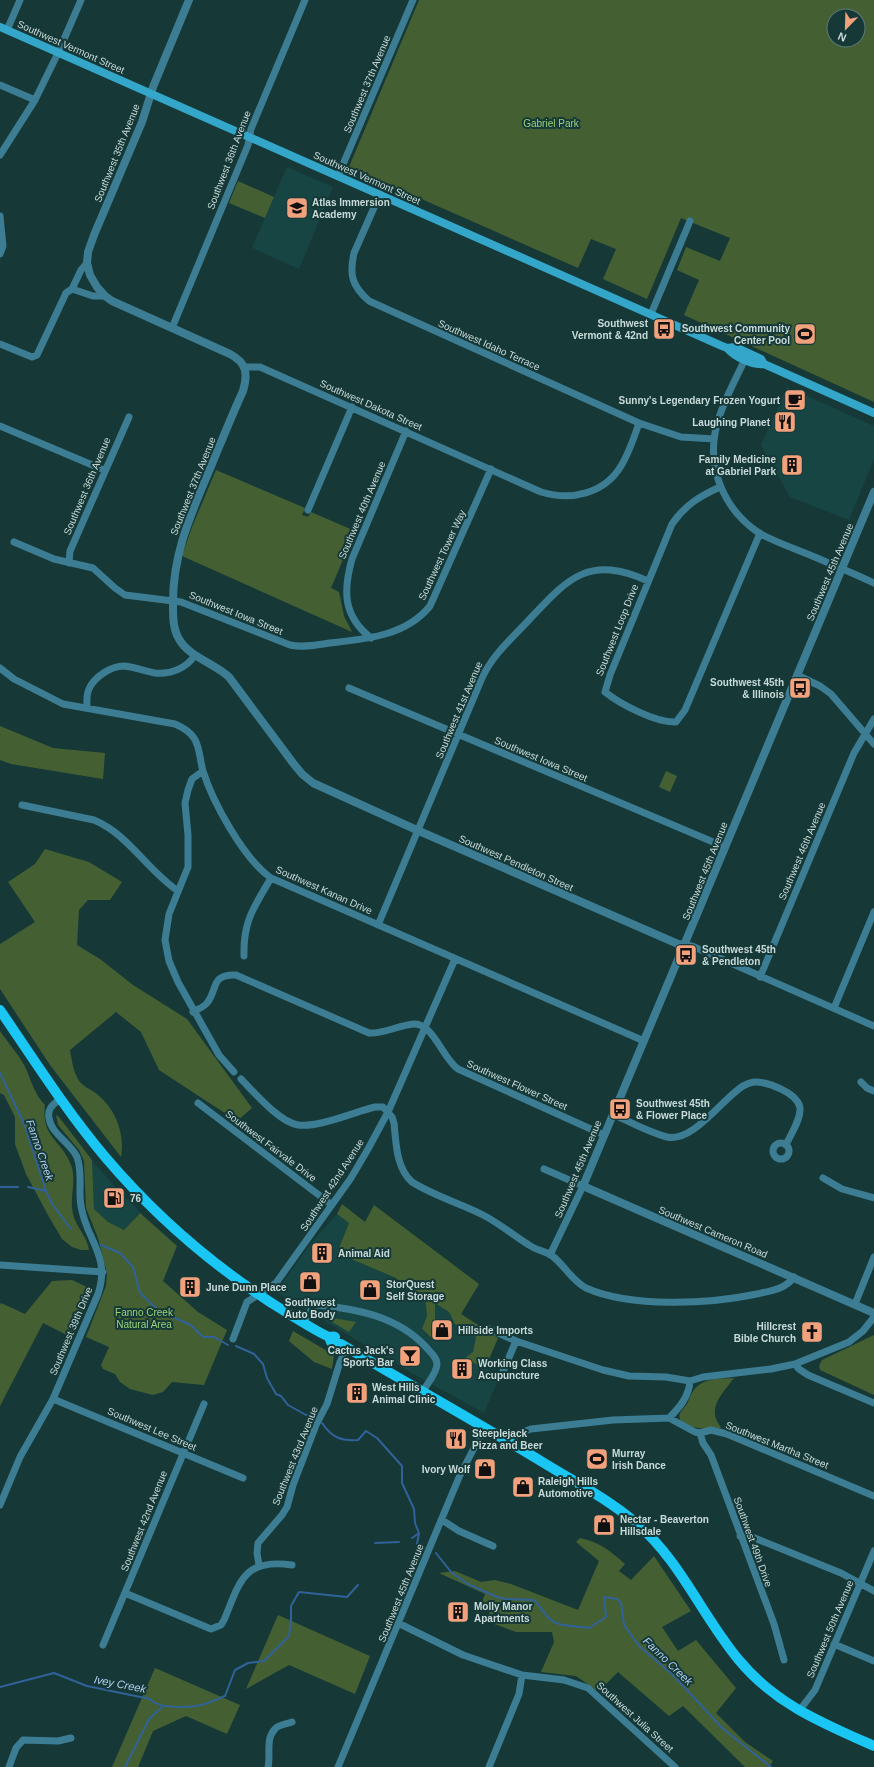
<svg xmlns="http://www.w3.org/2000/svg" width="874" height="1767" font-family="Arial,sans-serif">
<rect width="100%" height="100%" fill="#163938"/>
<path fill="#164544" d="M287,167L333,187L299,269L252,248Z
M787,387L874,426V459L849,520L790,497L761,445Z
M92,1160L117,1189L140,1212L124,1230L108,1222L94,1209Z
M337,1214L349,1223L337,1253L396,1278L404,1287L425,1297L427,1317L422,1329L433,1340L435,1338V1303L449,1312L455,1324L476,1337L473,1352L465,1358L500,1375L484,1413L417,1376L276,1292L311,1243Z"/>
<path fill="#446032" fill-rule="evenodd" d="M419,0H874V402L684,315L699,280L677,270L686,247L720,261L730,238L681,218L647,299L603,279L616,249L591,239L578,268L349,167ZM834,16H858V40H834Z
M238,181L274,197L265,218L229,203Z
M216,470L305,508L302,515L308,517L311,512L355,531L331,588L339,592L344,616L352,632L182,556L192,527Z
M0,726L53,748L105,753L103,779L11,764L0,760Z
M666,771L677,776L670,792L659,787Z
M45,849L89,862L122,882L110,900H88L79,910L77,945L100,959L133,985L187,1019L252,1108L237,1121L159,1070L141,1032L116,1012L70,1050C72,1060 73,1073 80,1082C85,1088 93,1090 98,1095C116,1110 125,1134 121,1157L50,1065L0,989V944L35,922L8,882L35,864Z
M0,1031C9,1044 21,1057 27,1071C32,1084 35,1094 45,1105C41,1138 61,1139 71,1165C77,1180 69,1197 73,1214C76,1227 87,1236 89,1250H81L72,1247L62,1239L49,1217L26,1174L15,1144V1117L4,1095L0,1093Z
M56,1115L59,1117L92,1160L94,1209L108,1222L124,1230L140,1213L177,1246L163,1281L198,1312L227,1330L204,1385L172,1382L163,1392L153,1395L130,1389L120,1382L115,1374L103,1369L101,1365L109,1347L86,1337L106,1286L107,1273L98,1238L86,1208L84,1161L79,1150L58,1125Z
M342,1204L365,1222L374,1205L479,1284L461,1314L498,1338L485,1369L465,1358L473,1352L476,1337L455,1324L449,1312L435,1303V1339L434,1340L422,1329L427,1316L425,1297L404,1287L396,1278L337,1253L349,1223L337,1214Z
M72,1280L91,1289L73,1338L43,1323L0,1406V1305L1,1303L25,1314L52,1281Z
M322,1316L356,1322L349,1332Z
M293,1331L334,1355L332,1369L314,1362L289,1341Z
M874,1335V1395L820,1370L819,1366L822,1360Z
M734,1378C727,1388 713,1401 715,1414C715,1419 719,1424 721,1428C708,1429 691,1430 680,1420C678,1412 683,1410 687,1404C689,1400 690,1396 692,1393C701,1377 719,1379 734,1378Z
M580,1538C600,1542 610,1551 625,1564L619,1571L631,1580L654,1556L691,1611L662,1627L678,1651L696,1640L736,1688L716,1713L745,1742L773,1761L769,1767H745L683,1706L669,1716L618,1672L601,1689L598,1687L596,1690L576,1676L541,1672L554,1642L552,1632H516L486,1621L492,1607L482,1602L485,1594L439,1573L455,1571L481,1582L495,1580L511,1584L578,1610L599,1561L576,1542Z
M278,1615L370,1656L355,1694L289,1665L246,1689Z
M155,1668L240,1705L227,1734L186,1716L153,1731L138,1767H112Z"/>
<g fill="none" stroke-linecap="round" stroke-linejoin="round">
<path stroke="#306299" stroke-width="2" d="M0,1073L25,1126L46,1191L52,1204L71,1229
M0,1187H18
M28,1187L46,1191
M101,1245L120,1253L133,1267L140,1293L159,1311L191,1325L203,1337H214L228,1345
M236,1346L254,1354L263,1364L267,1378L276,1394L281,1396L288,1405L306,1415L316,1414
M322,1423C332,1438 341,1441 358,1440L366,1431L377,1438L402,1466V1483L414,1509L415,1523L419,1533L417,1544L424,1548
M412,1538L419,1533
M375,1543L399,1542
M436,1553L451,1572L468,1584L497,1597L506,1599L534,1600C540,1605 543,1613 550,1619C558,1627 578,1626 589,1628L606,1617L604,1597L617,1599L621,1603L624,1625L639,1646L673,1675L722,1728L771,1767
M0,1687L54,1673L87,1686L150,1699C158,1709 189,1708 201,1705C209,1703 217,1699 225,1696L235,1670L248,1663L264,1661L289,1636L291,1622V1606L299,1592L347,1597L358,1585
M125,1767L149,1719L162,1707"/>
<path stroke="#3d7d93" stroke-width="7" d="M7,30L20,0
M0,85L35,100
M0,155L35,100L58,53L81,0
M338,176L413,0
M380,194L354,253C349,275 352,286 369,301L639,423L681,437L714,439
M0,216L3,246L0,254
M72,289L81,270L87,263
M651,314L690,221
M172,328L248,145L251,129L305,0
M0,344L27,355L32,357L37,355L66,293L72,289L93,296H105
M746,357C735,381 720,407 715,433C708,472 726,511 759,533C775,542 793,548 810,555C831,564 853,573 874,583
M245,367H260L541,492C571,501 604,494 621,466C629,453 634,438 639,423
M0,426L104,470
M720,487C700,496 685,505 672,524L610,675L605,692C620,704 656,723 676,722L685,710L760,533
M308,510L352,407
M14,542L54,559L93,568L115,588L125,595L181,602L290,645C303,648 317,645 330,643C366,639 406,636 430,606L491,469
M69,563L70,551L129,417
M371,638C343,616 343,591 352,559L406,431
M0,668L14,679L63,704L175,724C182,727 190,732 194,738C200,747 200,761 203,771C213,803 244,859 271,878L644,1041
M797,675L820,686L831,694L874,744
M349,688L725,847
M87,708C87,702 86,695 89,689C94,677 111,666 124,666C134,667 145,671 155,673C170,675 187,668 195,655
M203,771L192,779L188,790L185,803L188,835V867L169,914L165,940L169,961L178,982L219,1055L234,1072
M22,805L94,820C128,834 147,870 178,891
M378,925L482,678C492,656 510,640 526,623C566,581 586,553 648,581
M685,945L692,946L874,1026
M244,956C243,921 254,907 271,878
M760,977L854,753L874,719
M834,1008L874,912
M193,1012C198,1009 204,1007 207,1003C218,990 210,974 236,975L369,1033C384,1034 399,1025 414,1024C433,1023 443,1059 458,1069L604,1135
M241,1079C254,1092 279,1122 298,1125C318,1128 354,1112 375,1107H383L392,1117L394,1123C396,1142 396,1168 412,1182C434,1196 460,1203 483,1215C499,1223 514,1236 529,1245C536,1250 544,1251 551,1255C564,1264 571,1280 586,1288C631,1308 709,1304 757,1294C770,1291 786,1289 794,1277
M861,1082L867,1088L874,1091
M198,1103L332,1205
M613,1114C630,1122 648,1132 667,1137C693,1143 722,1099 743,1086C747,1084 750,1082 755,1082C768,1082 798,1093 800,1108C801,1120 790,1135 786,1145
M773 1151a8 8 0 1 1 16 0a8 8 0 1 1-16 0Z
M544,1169L583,1186L550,1255
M823,1178L842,1189L874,1198
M0,1265L103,1272
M855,1304L874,1257
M304,1322L313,1307L317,1305C357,1309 397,1316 426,1347C430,1352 437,1357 437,1364C437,1373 427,1384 423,1391
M487,1328L516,1341L603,1370L629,1376L666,1377L690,1381L703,1377L771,1369L795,1364L849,1342L863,1331L874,1317
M233,1339L247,1302L276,1283L351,1178L368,1149L388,1112L455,959
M795,1364L799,1369L808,1375L874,1403
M501,1376L516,1341
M53,1399L243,1478
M669,1418C679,1408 689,1397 690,1381
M700,1433L703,1443L711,1455L774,1624L784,1660
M510,1442L519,1433L531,1429L613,1420L669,1418L695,1432L700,1433L711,1430L727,1434L874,1496
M0,1505L20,1457L53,1399L98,1294C111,1255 86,1240 81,1206C78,1190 83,1173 77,1157C71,1143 51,1134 49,1118C47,1108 54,1104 61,1098
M442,1520L459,1531L493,1546
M740,1536L747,1535L841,1573L874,1591
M259,1565L257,1553L258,1543L282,1515L287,1507L293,1485L316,1425L327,1404L340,1362L347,1348
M125,1593L211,1629L221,1625L224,1620C240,1582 243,1558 292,1565
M400,1624L463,1655L522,1675L564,1680L588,1688L675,1767
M834,1644L874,1661
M103,1645L204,1404
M799,1711L815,1690L874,1551
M9,1767L16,1748L23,1740L58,1741L71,1738
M268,1767C271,1755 265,1739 275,1729C278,1725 287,1724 292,1722
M338,1767L460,1475L485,1427
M489,1767L519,1694L522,1675"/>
<path stroke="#3d7d93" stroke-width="8" d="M189,0L153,87L142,122L94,235L88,252L87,263L90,275L97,287L105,296L112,301L230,354C247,363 248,374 243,391C232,415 222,440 212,464C192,512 172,553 173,606C173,617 173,629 179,639C189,657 214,663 229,677L293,763L302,774L313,783L419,831L678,944L685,945
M874,492L583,1186L874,1313"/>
<path stroke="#33a6c9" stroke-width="8" d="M0,27L722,346L727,348L735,347L761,359L764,364
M727,348C734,356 752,366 764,364L874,413"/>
<path stroke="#1ac6f3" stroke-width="10" d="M0,1010C34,1060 67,1112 106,1158C152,1212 210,1263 270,1302C278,1307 323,1336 330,1337C332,1337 333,1336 335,1337
M329,1337L331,1342L336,1345L341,1344C408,1384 477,1422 544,1463C575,1482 608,1499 636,1523C680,1560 701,1614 738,1659C775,1704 822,1723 874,1746"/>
</g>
<defs>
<g id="school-square" transform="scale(1.15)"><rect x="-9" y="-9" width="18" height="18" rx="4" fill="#f1a17c" stroke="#163938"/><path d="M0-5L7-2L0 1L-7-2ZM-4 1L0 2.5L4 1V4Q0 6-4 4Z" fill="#111"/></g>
<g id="bus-square" transform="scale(1.15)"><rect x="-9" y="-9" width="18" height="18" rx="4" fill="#f1a17c" stroke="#163938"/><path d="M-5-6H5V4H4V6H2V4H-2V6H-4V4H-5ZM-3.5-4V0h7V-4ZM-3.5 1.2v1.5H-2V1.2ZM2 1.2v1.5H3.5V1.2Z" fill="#111"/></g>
<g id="stadium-square" transform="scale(1.15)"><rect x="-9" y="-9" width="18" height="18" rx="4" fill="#f1a17c" stroke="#163938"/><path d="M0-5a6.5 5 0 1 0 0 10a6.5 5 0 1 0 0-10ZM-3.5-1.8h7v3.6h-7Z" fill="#111"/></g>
<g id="cafe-square" transform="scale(1.15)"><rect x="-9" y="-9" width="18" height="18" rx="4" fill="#f1a17c" stroke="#163938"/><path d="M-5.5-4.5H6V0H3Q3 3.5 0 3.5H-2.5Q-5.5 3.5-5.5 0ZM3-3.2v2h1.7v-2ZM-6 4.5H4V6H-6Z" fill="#111"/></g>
<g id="restaurant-square" transform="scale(1.15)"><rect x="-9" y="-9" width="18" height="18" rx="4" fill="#f1a17c" stroke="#163938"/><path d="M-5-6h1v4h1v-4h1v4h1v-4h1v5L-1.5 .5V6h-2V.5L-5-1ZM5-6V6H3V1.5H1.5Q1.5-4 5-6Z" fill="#111"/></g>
<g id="building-square" transform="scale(1.15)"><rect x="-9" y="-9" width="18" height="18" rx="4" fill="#f1a17c" stroke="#163938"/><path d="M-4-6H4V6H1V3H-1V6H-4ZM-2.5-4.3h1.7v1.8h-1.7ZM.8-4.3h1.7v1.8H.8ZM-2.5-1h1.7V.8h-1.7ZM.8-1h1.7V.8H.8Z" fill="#111"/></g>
<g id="fuel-square" transform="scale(1.15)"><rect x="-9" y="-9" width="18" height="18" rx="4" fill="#f1a17c" stroke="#163938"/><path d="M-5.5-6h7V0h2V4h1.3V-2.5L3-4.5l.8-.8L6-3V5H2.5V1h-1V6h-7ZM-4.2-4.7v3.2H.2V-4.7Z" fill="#111"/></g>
<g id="shop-square" transform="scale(1.15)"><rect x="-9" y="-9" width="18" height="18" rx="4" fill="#f1a17c" stroke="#163938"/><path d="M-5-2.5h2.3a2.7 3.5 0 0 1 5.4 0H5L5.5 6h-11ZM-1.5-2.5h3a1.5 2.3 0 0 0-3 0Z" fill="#111"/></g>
<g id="church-square" transform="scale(1.15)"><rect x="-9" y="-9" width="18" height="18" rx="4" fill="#f1a17c" stroke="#163938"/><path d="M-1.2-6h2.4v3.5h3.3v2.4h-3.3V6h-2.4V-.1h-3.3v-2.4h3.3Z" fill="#111"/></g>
<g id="bar-square" transform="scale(1.15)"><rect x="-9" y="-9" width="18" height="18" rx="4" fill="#f1a17c" stroke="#163938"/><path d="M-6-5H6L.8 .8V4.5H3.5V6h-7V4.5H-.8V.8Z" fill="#111"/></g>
</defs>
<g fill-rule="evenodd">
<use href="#school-square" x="297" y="208"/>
<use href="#bus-square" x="664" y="329"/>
<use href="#stadium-square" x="805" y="334"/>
<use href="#cafe-square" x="795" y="400"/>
<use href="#restaurant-square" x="785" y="422"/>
<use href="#building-square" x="792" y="465"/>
<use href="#bus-square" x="800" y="688"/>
<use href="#bus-square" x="686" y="955"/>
<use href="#bus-square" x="620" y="1109"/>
<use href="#fuel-square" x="114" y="1198"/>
<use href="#building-square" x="322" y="1253"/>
<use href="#shop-square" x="310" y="1282"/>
<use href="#building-square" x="190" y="1287"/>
<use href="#shop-square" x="370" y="1290"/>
<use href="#shop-square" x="442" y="1330"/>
<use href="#church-square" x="812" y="1332"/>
<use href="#bar-square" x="410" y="1356"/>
<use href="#building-square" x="462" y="1369"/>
<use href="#building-square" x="357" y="1393"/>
<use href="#restaurant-square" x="456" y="1439"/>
<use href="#stadium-square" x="597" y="1459"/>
<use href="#shop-square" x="485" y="1469"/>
<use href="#shop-square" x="523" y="1487"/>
<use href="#shop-square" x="604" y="1525"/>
<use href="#building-square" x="458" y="1612"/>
</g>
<g text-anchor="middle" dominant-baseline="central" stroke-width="4" stroke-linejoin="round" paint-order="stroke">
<g font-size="10" fill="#c8dbda" stroke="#163938">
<text transform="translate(71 47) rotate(24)">Southwest Vermont Street</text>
<text transform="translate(367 84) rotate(-67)">Southwest 37th Avenue</text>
<text transform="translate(117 153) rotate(-68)">Southwest 35th Avenue</text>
<text transform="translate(229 160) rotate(-69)">Southwest 36th Avenue</text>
<text transform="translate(367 178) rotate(24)">Southwest Vermont Street</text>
<text transform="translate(489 345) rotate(24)">Southwest Idaho Terrace</text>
<text transform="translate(371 405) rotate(24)">Southwest Dakota Street</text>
<text transform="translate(87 486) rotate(-67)">Southwest 36th Avenue</text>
<text transform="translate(193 486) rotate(-68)">Southwest 37th Avenue</text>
<text transform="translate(362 510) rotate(-67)">Southwest 40th Avenue</text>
<text transform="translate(442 555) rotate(-65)">Southwest Tower Way</text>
<text transform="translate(830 572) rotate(-67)">Southwest 45th Avenue</text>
<text transform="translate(236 613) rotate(22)">Southwest Iowa Street</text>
<text transform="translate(617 630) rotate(-68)">Southwest Loop Drive</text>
<text transform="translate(459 710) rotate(-67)">Southwest 41st Avenue</text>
<text transform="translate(541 759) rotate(23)">Southwest Iowa Street</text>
<text transform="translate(802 851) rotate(-67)">Southwest 46th Avenue</text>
<text transform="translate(516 863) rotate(24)">Southwest Pendleton Street</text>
<text transform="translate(705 871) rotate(-68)">Southwest 45th Avenue</text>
<text transform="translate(324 890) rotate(24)">Southwest Kanan Drive</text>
<text transform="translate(517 1085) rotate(24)">Southwest Flower Street</text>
<text transform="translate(271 1146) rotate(37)">Southwest Fairvale Drive</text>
<text transform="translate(578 1169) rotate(-67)">Southwest 45th Avenue</text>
<text transform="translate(332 1185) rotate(-57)">Southwest 42nd Avenue</text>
<text transform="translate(713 1232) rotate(23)">Southwest Cameron Road</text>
<text transform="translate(71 1331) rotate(-67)">Southwest 39th Drive</text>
<text transform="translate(152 1429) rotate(23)">Southwest Lee Street</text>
<text transform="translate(777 1445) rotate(22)">Southwest Martha Street</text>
<text transform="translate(295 1456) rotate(-68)">Southwest 43rd Avenue</text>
<text transform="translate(144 1521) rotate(-68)">Southwest 42nd Avenue</text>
<text transform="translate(753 1542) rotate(70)">Southwest 49th Drive</text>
<text transform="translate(401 1593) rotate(-68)">Southwest 45th Avenue</text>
<text transform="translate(830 1629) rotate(-67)">Southwest 50th Avenue</text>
<text transform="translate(635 1717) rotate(42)">Southwest Julia Street</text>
</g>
<g font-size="10" fill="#9bd378" stroke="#163938">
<text x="551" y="123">Gabriel Park</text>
<text x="144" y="1312">Fanno Creek<tspan x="144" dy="12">Natural Area</tspan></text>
</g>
<g font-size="10" font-weight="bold" fill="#c8dbda" stroke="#163938" text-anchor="start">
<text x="312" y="202">Atlas Immersion<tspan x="312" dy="12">Academy</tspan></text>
<text x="648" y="323" text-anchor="end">Southwest<tspan x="648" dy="12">Vermont &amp; 42nd</tspan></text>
<text x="790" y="328" text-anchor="end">Southwest Community<tspan x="790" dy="12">Center Pool</tspan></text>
<text x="780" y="400" text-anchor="end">Sunny's Legendary Frozen Yogurt</text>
<text x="770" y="422" text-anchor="end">Laughing Planet</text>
<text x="776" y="459" text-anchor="end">Family Medicine<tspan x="776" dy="12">at Gabriel Park</tspan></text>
<text x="784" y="682" text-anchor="end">Southwest 45th<tspan x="784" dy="12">&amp; Illinois</tspan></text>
<text x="702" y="949">Southwest 45th<tspan x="702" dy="12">&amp; Pendleton</tspan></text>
<text x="636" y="1103">Southwest 45th<tspan x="636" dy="12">&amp; Flower Place</tspan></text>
<text x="130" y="1198">76</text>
<text x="338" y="1253">Animal Aid</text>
<text x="386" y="1284">StorQuest<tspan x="386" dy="12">Self Storage</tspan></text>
<text x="206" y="1287">June Dunn Place</text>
<text x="310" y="1302" text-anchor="middle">Southwest<tspan x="310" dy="12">Auto Body</tspan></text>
<text x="796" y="1326" text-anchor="end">Hillcrest<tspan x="796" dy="12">Bible Church</tspan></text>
<text x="458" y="1330">Hillside Imports</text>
<text x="394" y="1350" text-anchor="end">Cactus Jack's<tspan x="394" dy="12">Sports Bar</tspan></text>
<text x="478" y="1363">Working Class<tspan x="478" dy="12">Acupuncture</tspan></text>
<text x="372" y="1387">West Hills<tspan x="372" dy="12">Animal Clinic</tspan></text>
<text x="472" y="1433">Steeplejack<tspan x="472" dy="12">Pizza and Beer</tspan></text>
<text x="612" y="1453">Murray<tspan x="612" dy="12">Irish Dance</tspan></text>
<text x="470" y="1469" text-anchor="end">Ivory Wolf</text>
<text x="538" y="1481">Raleigh Hills<tspan x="538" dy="12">Automotive</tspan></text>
<text x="620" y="1519">Nectar - Beaverton<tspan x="620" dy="12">Hillsdale</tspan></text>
<text x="474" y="1606">Molly Manor<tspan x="474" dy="12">Apartments</tspan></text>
</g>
<g font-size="11" font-style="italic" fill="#b3cfef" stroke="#163938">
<text transform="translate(40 1150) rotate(71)">Fanno Creek</text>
<text transform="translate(668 1661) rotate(44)">Fanno Creek</text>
<text transform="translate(120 1684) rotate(11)">Ivey Creek</text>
</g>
</g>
<g transform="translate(846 28) rotate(203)"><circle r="19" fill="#163938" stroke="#5d7a79"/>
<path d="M0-3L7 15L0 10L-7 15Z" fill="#f1a17c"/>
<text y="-6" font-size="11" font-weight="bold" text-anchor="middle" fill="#c8dbda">N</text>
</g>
</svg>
